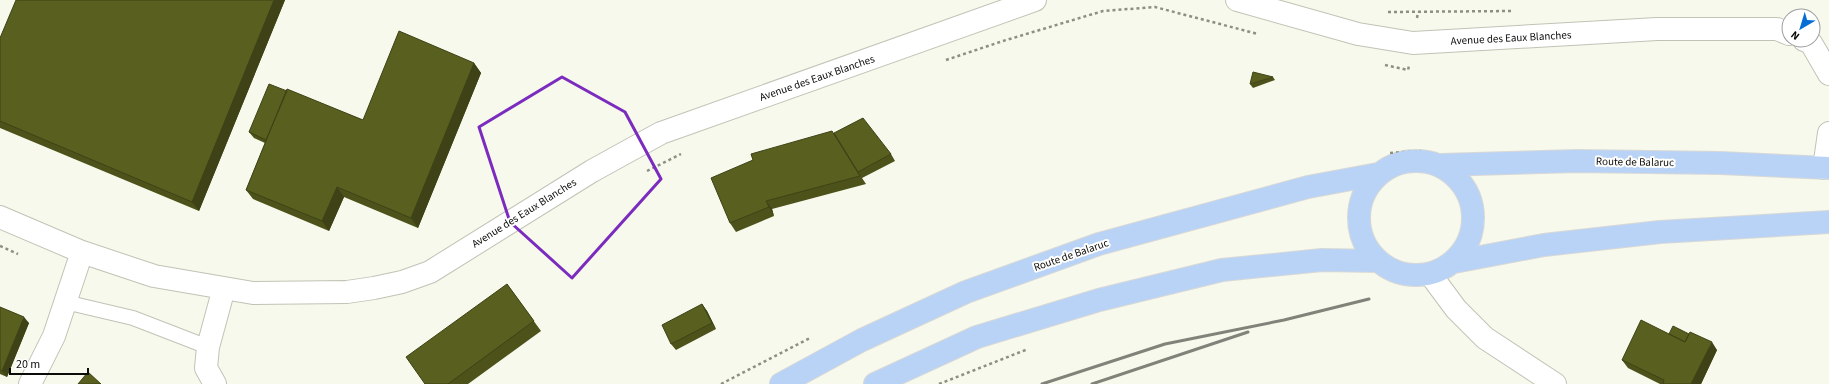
<svg xmlns="http://www.w3.org/2000/svg" width="1829" height="384" font-family="'Source Sans 3',sans-serif">
<rect width="100%" height="100%" fill="#f6f9eb"/>
<g fill="none" stroke-linecap="round" stroke-linejoin="round">
<g stroke="#c1c3b6" stroke-width="16">
<path id="lane" d="M65,302L133,318L208,347"/>
</g>
<g stroke="#c1c3b6" stroke-width="24">
<path id="street" d="M1237,0L1358,34L1413,43L1657,29H1777L1789,34
M1804,40L1811,43L1829,74
M1824,168L1829,133
M0,217L82,252L154,276L253,293L347,292L374,288L402,282L430,272L592,171L661,133L1035,0
M1430,274L1456,309L1485,338L1555,384
M30,384L54,336L82,252
M215,384L206,368L208,347L224,288"/>
</g>
<g stroke="#d8d8d7" stroke-width="24">
<path id="primary" d="M1359 218a57 57 0 1 1 114 0a57 57 0 1 1-114 0Z
M1440,165L1577,161L1720,163L1829,168
M1454,262L1544,245L1660,232L1829,222
M781,384L862,340L966,292L1099,244L1308,187L1378,174
M875,384L977,337L1099,300L1222,270L1322,260L1378,261"/>
</g>
<path stroke="#8d8f85" stroke-width="2.5" stroke-dasharray="3 3" stroke-linecap="butt" d="M1388,12L1513,11
M1417,18L1418,12
M946,60L1003,41L1103,11L1155,7L1258,34
M1385,65L1408,70L1409,66
M1390,153L1421,151
M647,171L681,154
M0,246L18,254
M721,384L810,338
M939,384L1028,349"/>
<use href="#lane" stroke="#fff" stroke-width="14"/>
<use href="#street" stroke="#fff" stroke-width="22"/>
<use href="#primary" stroke="#b8d3f6" stroke-width="22"/>
<path stroke="#81837a" stroke-width="3" d="M1042,384L1165,344L1284,320L1369,299
M1092,384L1248,332"/>
</g>
<path fill="#4d521b" d="M285,0L199,211L0,128V38Z
M474,63L481,73L418,228L344,197L329,231L253,199L246,190L265,143L254,138L249,132L287,91L363,120Z
M1273,77L1275,80L1253,88L1250,84Z
M834,133L891,154L895,161L862,178L866,184L772,209L774,216L736,232L730,223Z
M507,284L541,331L468,384H425Z
M702,304L707,311L716,329L676,350L671,344Z
M0,307L29,323L7,377L0,374Z
M1669,334L1717,350L1701,384H1660L1628,368L1622,360Z"/>
<path fill="#3e4216" d="M274,0H285L199,211L192,202Z
M474,63L481,73L418,228L411,218Z
M337,187L344,197L329,231L322,221Z
M766,201L772,209L774,216L769,207Z
M702,304L707,311L716,329L712,323Z
M24,317L29,323L7,377L2,371Z
M1712,342L1717,350L1701,384H1691Z"/>
<path fill="#595f1f" stroke="#3e4216" d="M16,0H274L192,202L0,121V38Z
M399,31L474,63L411,218L337,187L322,221L246,190L287,89L363,120Z
M1253,72L1273,77L1250,84Z
M269,84L287,91L266,140L249,132Z
M863,118L891,154L858,172L834,133Z
M832,131L860,176L766,201L769,207L730,223L711,178L753,160L751,154Z
M507,284L534,321L448,384H425L406,357Z
M702,304L712,323L671,344L662,325Z
M0,307L24,317L2,371L0,370Z
M1641,320L1685,342L1690,332L1712,342L1691,384H1663L1664,380L1622,360Z
M1673,326L1689,334L1685,342L1669,334Z
M88,372L101,384H78Z"/>
<path fill="none" stroke="#7b2cbf" stroke-width="3" stroke-linejoin="round" d="M562,77L625,112L661,179L572,278L510,222L479,127Z"/>
<g text-anchor="middle" dominant-baseline="central" stroke-width="4" stroke-linejoin="round" paint-order="stroke">
<g font-size="11" fill="#0b0c08" stroke="#fff">
<text transform="translate(1511 38) rotate(-3)">Avenue des Eaux Blanches</text>
<text transform="translate(817 78) rotate(-19)">Avenue des Eaux Blanches</text>
<text transform="translate(1635 162) rotate(1)">Route de Balaruc</text>
<text transform="translate(524 213) rotate(-32)">Avenue des Eaux Blanches</text>
<text transform="translate(1071 255) rotate(-19)">Route de Balaruc</text>
</g>
</g>
<g transform="translate(1801 28) rotate(218)"><circle r="19" fill="#ffffff" stroke="#9d9e9c"/>
<path d="M0-3L7 15L0 10L-7 15Z" fill="#066dd5"/>
<text y="-6" font-size="11" font-weight="bold" text-anchor="middle" fill="#0b0c08">N</text>
</g>
<path d="M10 368v6h78v-6" fill="none" stroke="#0b0c08" stroke-width="2"/>
<text x="16" y="368" font-size="12" fill="#0b0c08" stroke="#ffffff" stroke-width="3" paint-order="stroke">20 m</text>
</svg>
